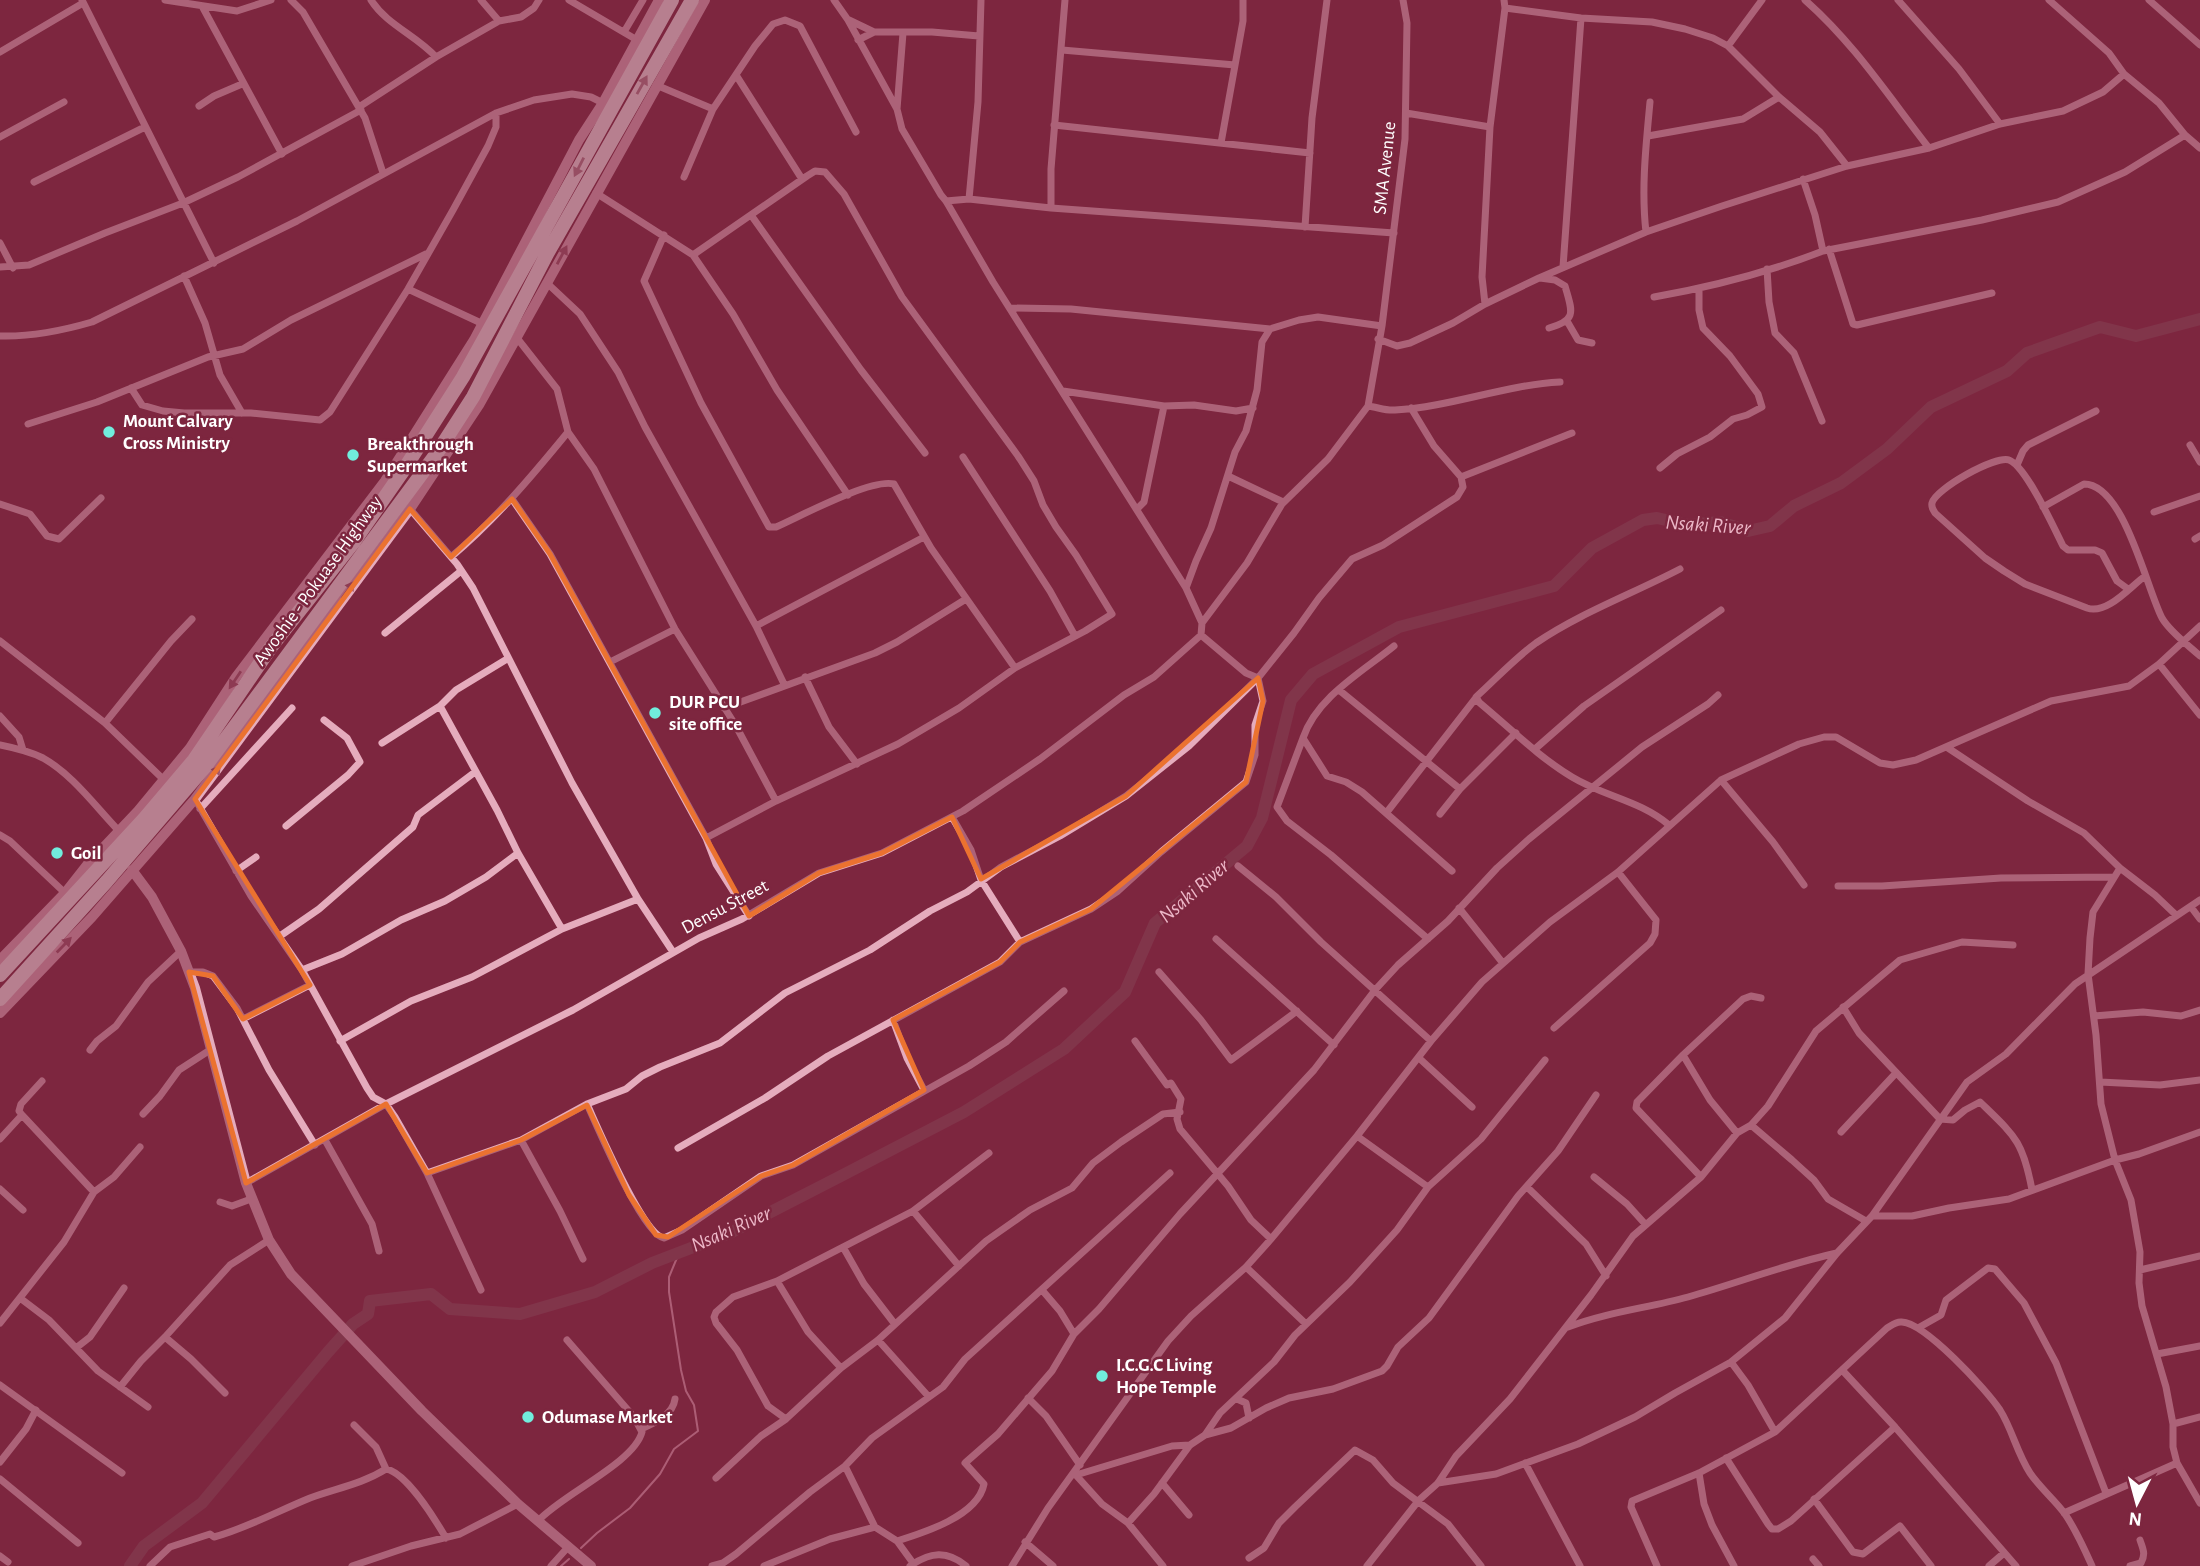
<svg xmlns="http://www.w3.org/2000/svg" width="2200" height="1566" font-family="'Alegreya Sans',sans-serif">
<rect width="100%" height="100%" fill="#7d263f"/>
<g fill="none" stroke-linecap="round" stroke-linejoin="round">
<path stroke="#e5a0b5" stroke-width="2" d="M581,1548L597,1533L630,1508L660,1474L674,1449L698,1431L694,1405L686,1391L681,1370L669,1292V1277L679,1253
M561,1566L569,1559"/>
<path stroke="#864758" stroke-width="12" d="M130,1566L144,1546L202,1503L328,1352L353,1324L368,1314L370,1301L431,1294L450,1309L520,1314L595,1292L652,1263L730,1233L839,1177L964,1112L1064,1049L1125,992L1155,923L1247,846L1262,818L1291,700L1313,674L1399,627L1554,586L1592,548L1643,520L1657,518L1688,525L1720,522L1748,531L1770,526L1794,506L1841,483L1887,449L1931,407L2007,371L2027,353L2100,327L2136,336L2200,319"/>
<path stroke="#e5acbd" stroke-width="7" d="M82,0L214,263
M165,0L237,11L271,0
M291,0L303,12L365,118L383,173
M371,0C387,25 416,35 436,57
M481,0L499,21
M569,0L637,40
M834,0L848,20L897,109L902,129L941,195L946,201L993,282L1186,588
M1403,0L1407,23L1405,139L1382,326L1368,406C1377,407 1386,411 1395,410C1451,407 1504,385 1560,382
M1805,0C1854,43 1889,97 1929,148
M1898,0L1959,69L2000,124
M2049,0L2109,53L2124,74L2159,103L2185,135L2200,148
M2149,0L2200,45
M202,6L282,154
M1505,8L1581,18L1652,22L1685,29L1713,38L1728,46L1779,97L1820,132L1847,166
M849,20L874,32
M624,32L643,0
M858,40L874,32H932L979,36
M1728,46L1762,0
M1062,50L1235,65
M0,52L83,3
M736,75L802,179
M656,85L713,109
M199,106L214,96L242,84
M359,107L436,57L499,21L521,17L534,8L539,0
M897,109L903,33
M1406,113L1490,127
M1054,125L1310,153
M1648,136L1743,119L1779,97
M0,137L64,102
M1221,143L1243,21V0
M684,177L713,109L755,46L773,24L785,20L800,26L856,132
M1803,179L1815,215L1823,251
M34,182L145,127
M596,193L693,255L733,314L777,390L848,495
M969,199L978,102L981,0
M946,201L969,199L1051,208L1394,233
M1051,208V169L1065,0
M751,215L861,370L925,453
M1305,227L1312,118L1327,0
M1646,232C1641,189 1646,145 1650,102
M664,235L644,281L701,403L769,527H776C801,516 871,478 894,484L931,548L1015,668
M0,243L13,268
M1829,249L1853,324L1857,325L1992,293
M693,255L807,176L815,171L825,172L844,194L902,297L1018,456L1034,481L1043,505L1056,527L1076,555L1112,614L1085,631L1015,668L959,708L898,744L776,801L706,838
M0,267L29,265L105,233L183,203L238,177L361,110
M1563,267L1581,18
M1767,269L1769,302L1775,333L1794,353L1822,421
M184,276L205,323L220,375L242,413
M1540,278L1555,280L1565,286C1572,311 1578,320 1549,328
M547,283L580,314L618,372L645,427L756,626L784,684
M408,289L481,323
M1654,297C1711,287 1769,272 1823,251L1982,220L2058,202L2125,172L2185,135
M1485,304L1482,277L1490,127L1505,8L1504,0
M1010,308L1071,309L1270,329
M1567,321L1578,340L1592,343
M0,336C32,337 61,331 92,322L297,221L496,113L534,100L572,94L591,97L603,103
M517,338L557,389L568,432L594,469L675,629L736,726L776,801
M1378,339L1397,346L1410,343L1453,323L1485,304L1539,278L1646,232L1722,206L1847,166L1929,148L2000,124L2063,111L2103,92L2124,74
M131,388L142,405L163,411L184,413H251L320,420L330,412L408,289L453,210L488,146L496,127V113
M1063,391L1164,406L1194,405L1236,411L1253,408
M28,424L97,402L208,357L243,349L291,320L426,254
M2190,445L2200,462
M963,457L1050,591L1075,636
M2017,465L2023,451L2028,445L2096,411
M1660,468L1677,454L1710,437L1733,419L1747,415L1762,407L1758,394L1730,356L1703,328L1699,310V289
M1461,477L1572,433
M512,499L550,554L706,838L716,864L749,916
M0,504L30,514L47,536L59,539L101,498
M1282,504L1328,459L1368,406
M2043,507L2084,484C2124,484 2146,587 2162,618C2170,632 2188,645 2200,656
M410,509L457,564L473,588L572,783L638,899L673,952
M1137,509L1144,502L1164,406
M2154,512L2200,496
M2195,539L2200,536
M451,557C495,520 532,476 568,432
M2128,589L2117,581L2102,553L2095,550H2068L2063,546C2054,528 2026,466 2009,460C1996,455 1935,489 1932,503C1931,508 1933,509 1935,513L1985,558L2004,571L2025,584L2087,608C2107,615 2130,587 2145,576
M1202,623L1247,563L1282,504L1281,501L1228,476
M756,626L924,537
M385,633L461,571
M1201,635L1246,673L1258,678L1294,633L1319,598L1352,559L1383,545L1457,497L1463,487L1461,477L1434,446L1411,408
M1201,635L1202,623L1186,588L1196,561L1211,528L1235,452L1246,431L1257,390L1262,342L1270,329L1299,320L1318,317L1382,326
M0,641L105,723L164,780
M1394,646C1362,672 1317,697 1303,738L1327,776L1346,782L1362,792L1452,871
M610,662L675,629
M2159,664L2200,715
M805,677L829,727L857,764
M1339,690L1460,789
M1479,702L1476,697C1496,679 1514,659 1536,643C1580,613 1632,594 1680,569
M440,706L497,810L518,853L562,929
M724,708L875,653L897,642L966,599
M0,716L19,737L23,750
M105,723L171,641L192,619
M1303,738L1277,807L1287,821L1331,855L1428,939
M382,743L440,706L456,690L507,659
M0,745C15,748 29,751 43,758C72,774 96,807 119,831
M1948,748L2028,801L2084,833L2120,868L2155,895L2176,915
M1535,749L1584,706L1721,610
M1721,780L1773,842L1804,885
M195,799L251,896L302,970L367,1088L373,1097L386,1104L395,1117L427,1173L481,1290
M200,809L292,708
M1387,812L1475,699C1507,725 1537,756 1572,777C1605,797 1639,800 1669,825
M1440,814L1460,789L1516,733
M952,817L971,850L981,880L1020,942
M286,826L348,775L360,762L347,738L324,720
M0,835L10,841L65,893
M1238,866L1276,897L1321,942L1431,1041
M2120,868L2093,912L2090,938L2088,974L2096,1035L2101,1104L2115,1160L2131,1200L2140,1252L2139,1283L2142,1306L2166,1387L2173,1424V1447L2177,1463L2200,1503
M236,871L256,857
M1838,886H1882L2001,878L2113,877
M2191,907L2200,919
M1459,908L1502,962
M280,936L319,909L413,827L418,815L475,772
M1216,939L1334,1045
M302,970L342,954L401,920L445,901L486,877L518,853
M189,972H203L213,976L237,1008L269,1070L315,1145
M1159,972L1201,1020L1231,1060L1297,1011
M1843,1007L1859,1033L1940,1119L1953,1120L1965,1110L1980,1102C2015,1136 2023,1141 2032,1190
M2094,1016L2143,1012L2181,1016L2200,1010
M243,1019L310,985
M893,1020L907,1058L924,1090
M1554,1028L1650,943L1655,934L1656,920L1618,872
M340,1041L411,1001L472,977L562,929L638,899
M1135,1041L1167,1085L1171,1083L1181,1099L1177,1119L1180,1129L1228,1186L1251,1220L1271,1239
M90,1050L97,1041L116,1026L148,982L181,951
M1683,1055L1637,1102L1636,1108L1701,1177
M1419,1058L1472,1107
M2100,1082L2160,1085L2200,1080
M587,1104C598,1128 643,1235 664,1238L682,1230L761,1176L793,1165L969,1066L1006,1042L1064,991
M143,1114L160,1096L179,1070L210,1050
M22,1115L94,1192
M1751,1125L1792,1160L1814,1180L1828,1199L1866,1221
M1841,1132L1896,1073
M1737,1133L1710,1100L1683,1055L1743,999L1751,996L1761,998
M1357,1136L1428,1187
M0,1139L22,1115L19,1111L21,1104L42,1081
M325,1140L372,1224L379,1251
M521,1140L560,1211L583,1259
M678,1148L765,1098L828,1056L1000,962L1020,942L1091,909L1118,891L1161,852L1246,782L1255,755V725L1263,701L1258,678
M427,1173L521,1140L587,1104L626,1089L642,1076L660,1067L720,1043L785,993L870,950L930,911L967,892L1001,867L1060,836L1126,796L1189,746L1258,678
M1594,1177L1627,1204L1646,1225
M246,1183L386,1104L573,1010L699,938L742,919L819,873L882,853L963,811L1040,759L1124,695L1154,677L1201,635
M1527,1187L1586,1244L1606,1276
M0,1189L23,1210
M220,1202L232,1206L251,1199
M913,1211L959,1266
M1872,1216H1912L1949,1208L2009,1199L2115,1160L2139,1154L2200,1132
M843,1247L864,1284L894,1323
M1246,1267L1306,1324
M2140,1270L2200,1256
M777,1281L808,1332L841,1368
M1042,1290L1060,1311L1074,1334
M20,1298L49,1320L98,1371L148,1407
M0,1323L64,1242L94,1192L114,1177L140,1147
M1568,1327C1607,1312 1648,1308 1688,1297C1738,1283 1786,1264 1837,1253
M1918,1328L1941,1315L1946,1300L1988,1268L1995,1269L2024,1303L2056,1363L2106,1493
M165,1337L191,1359L225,1393
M878,1340L929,1397
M76,1348L90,1337L124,1288
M2157,1354L2200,1346
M1731,1362L1748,1385L1775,1432
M1843,1371L1895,1427
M0,1385L122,1473
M120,1387L141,1361L165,1337L230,1265L269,1240
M1028,1398L1046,1416L1080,1465
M1237,1399L1246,1403L1249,1418
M786,1419L768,1406L737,1350L716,1323L714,1317L716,1312L733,1297L777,1281L913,1211L989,1153
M2173,1424L2200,1417
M354,1425L376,1447L386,1469
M641,1429C655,1423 673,1415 675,1399
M1205,1435L1231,1428L1266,1408L1289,1398L1333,1389L1382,1371L1387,1366L1398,1347L1429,1318L1518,1196L1558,1151L1596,1095
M1726,1458L1768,1524L1772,1529H1778L1791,1521L1895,1427L2016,1566
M0,1462L26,1429L36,1410
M1525,1463L1580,1566
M845,1466L875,1527L897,1541L913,1563
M1074,1473L1102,1504L1128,1523L1163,1566
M1699,1473L1704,1504L1712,1525L1734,1566
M1076,1475L1172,1446L1190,1445
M716,1478L761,1436L786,1419L841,1368L878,1340L986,1241L1030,1210L1072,1188L1093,1163L1121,1142L1163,1114L1180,1112
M0,1479L78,1543
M1162,1483L1189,1515
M1438,1483L1496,1474L1578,1444L1635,1417L1675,1393L1731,1362L1785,1318L1837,1253L1872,1216L1967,1082L2006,1054L2075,984L2200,900
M1814,1499L1853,1552L1863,1554L1900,1526L1931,1566
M2064,1513L2177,1463
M538,1521C561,1495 634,1463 642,1432L634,1417L567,1340
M1128,1523L1154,1494L1190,1445L1205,1435L1220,1413L1274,1362L1295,1335L1350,1282L1397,1230L1428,1187L1481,1139L1545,1060
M897,1541C923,1533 978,1516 984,1484L965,1463L998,1434L1052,1371L1074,1334L1099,1309L1180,1214L1314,1070L1375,990L1398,965L1448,921L1497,868L1529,839L1642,747L1708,704L1718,695
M1025,1542L1053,1566
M0,1556L8,1562
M1249,1558L1264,1548L1279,1523L1295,1507L1355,1450L1373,1460L1393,1483L1448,1524L1481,1566
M1813,1559L1819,1566
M150,1566L170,1547L210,1534L214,1537C247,1528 278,1511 310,1498C337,1488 362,1484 386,1469C406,1472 436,1521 446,1538
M352,1566L411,1546L460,1534L518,1504
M551,1566L569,1546
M712,1566L723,1563L736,1554L810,1492L845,1466L872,1438L943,1387L965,1359L1170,1173
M764,1566L830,1539L875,1527
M910,1566C930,1552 947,1550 966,1566
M1012,1566L1048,1508L1168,1341L1191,1316L1246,1267L1271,1239L1357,1136L1431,1041L1482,982L1550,922L1618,872L1721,780L1799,744L1824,737H1836L1880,763L1893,765L1916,760L2051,701L2129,686L2159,664L2200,626
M1367,1566L1419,1500L1438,1483L1456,1456L1510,1399L1591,1295L1633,1236L1701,1177L1737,1133L1751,1125L1768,1106L1816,1031L1900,960L1962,942L2013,945
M1657,1566L1631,1507L1632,1501L1699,1473L1775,1432L1887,1328C1892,1325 1896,1321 1902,1322C1925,1323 1986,1389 2000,1410C2012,1429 2017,1453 2030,1473C2040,1488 2054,1499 2065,1514C2076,1530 2084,1548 2092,1566
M1989,1566L2004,1553
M2130,1566L2141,1563C2146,1554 2143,1549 2140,1540"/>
<path stroke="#e5acbd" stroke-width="10" d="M132,870L152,897L181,951L195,988L246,1183L269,1240L291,1274L422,1411L518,1504L591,1566
M0,960L65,893L87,865L138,811L190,748L236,677L385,481L474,340L579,140L603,103L659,0
M0,1013L92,917L195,799L410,509L479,405L705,0"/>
<path stroke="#fdecf0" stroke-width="14" d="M0,975L144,819L194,760L271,647L353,543L403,471L463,377L672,0
M0,999L107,881L204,768L437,453L473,397L547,254L692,0"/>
</g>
<defs><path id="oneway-solid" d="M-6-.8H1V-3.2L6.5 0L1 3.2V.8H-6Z" transform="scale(1.75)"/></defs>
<g fill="#b77f8f">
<use href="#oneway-solid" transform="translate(642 85) rotate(-61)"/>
<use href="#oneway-solid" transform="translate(579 167) rotate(117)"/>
</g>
<g fill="#a1556b">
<use href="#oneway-solid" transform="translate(562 255) rotate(-62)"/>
<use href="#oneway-solid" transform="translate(348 590) rotate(-54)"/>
<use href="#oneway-solid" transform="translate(235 680) rotate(124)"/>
<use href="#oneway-solid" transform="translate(214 774) rotate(-53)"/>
<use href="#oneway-solid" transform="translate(64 945) rotate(-46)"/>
</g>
<path d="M0 0H2200V1566H0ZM512,499L550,554L749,916L819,873L882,853L952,817L981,879L1126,796L1258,678L1263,701L1246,782L1091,909L1020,942L1000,962L893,1020L924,1090L793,1165L761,1176L668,1237L656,1235L629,1195L587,1105L521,1140L427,1173L386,1104L246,1183L189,972L213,976L243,1019L310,985L195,799L410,509L451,557Z" fill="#7d263f" fill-opacity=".55" fill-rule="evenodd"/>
<path fill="none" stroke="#eb7230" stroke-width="5" stroke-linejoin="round" d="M512,499L550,554L749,916L819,873L882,853L952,817L981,879L1126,796L1258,678L1263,701L1246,782L1091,909L1020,942L1000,962L893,1020L924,1090L793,1165L761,1176L668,1237L656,1235L629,1195L587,1105L521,1140L427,1173L386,1104L246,1183L189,972L213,976L243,1019L310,985L195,799L410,509L451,557Z"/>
<g fill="#71eddd" stroke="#7d263f" stroke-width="2.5">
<circle cx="109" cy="432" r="7"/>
<circle cx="353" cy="455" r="7"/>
<circle cx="655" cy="713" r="7"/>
<circle cx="57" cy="853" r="7"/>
<circle cx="1102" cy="1376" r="7"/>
<circle cx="528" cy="1417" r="7"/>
</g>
<g text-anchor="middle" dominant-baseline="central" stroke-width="5" stroke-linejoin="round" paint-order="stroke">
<g font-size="19" fill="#fff" stroke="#7d263f">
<text transform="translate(1385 168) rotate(-84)">SMA Avenue</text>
<text transform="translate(318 581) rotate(-54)">Awoshie - Pokuase Highway</text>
<text transform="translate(725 907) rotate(-28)">Densu Street</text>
</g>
<g font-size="19" font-weight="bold" fill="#fff" stroke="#7d263f" text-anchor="start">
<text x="123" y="421">Mount Calvary<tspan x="123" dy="22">Cross Ministry</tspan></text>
<text x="367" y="444">Breakthrough<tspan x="367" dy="22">Supermarket</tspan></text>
<text x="669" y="702">DUR PCU<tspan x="669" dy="22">site office</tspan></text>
<text x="71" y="853">Goil</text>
<text x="1116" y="1365">I.C.G.C Living<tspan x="1116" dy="22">Hope Temple</tspan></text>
<text x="542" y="1417">Odumase Market</text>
</g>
<g font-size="21" font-style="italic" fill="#ecb7c7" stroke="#7d263f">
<text transform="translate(1708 525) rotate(4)">Nsaki River</text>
<text transform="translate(1194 891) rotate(-41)">Nsaki River</text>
<text transform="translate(731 1229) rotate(-24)">Nsaki River</text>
</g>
</g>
<g transform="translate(2137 1503) rotate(186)" stroke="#7d263f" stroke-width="5" paint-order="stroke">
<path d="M0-5L12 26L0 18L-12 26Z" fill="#ffffff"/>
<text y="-10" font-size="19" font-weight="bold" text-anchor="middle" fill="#ffffff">N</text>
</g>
</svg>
